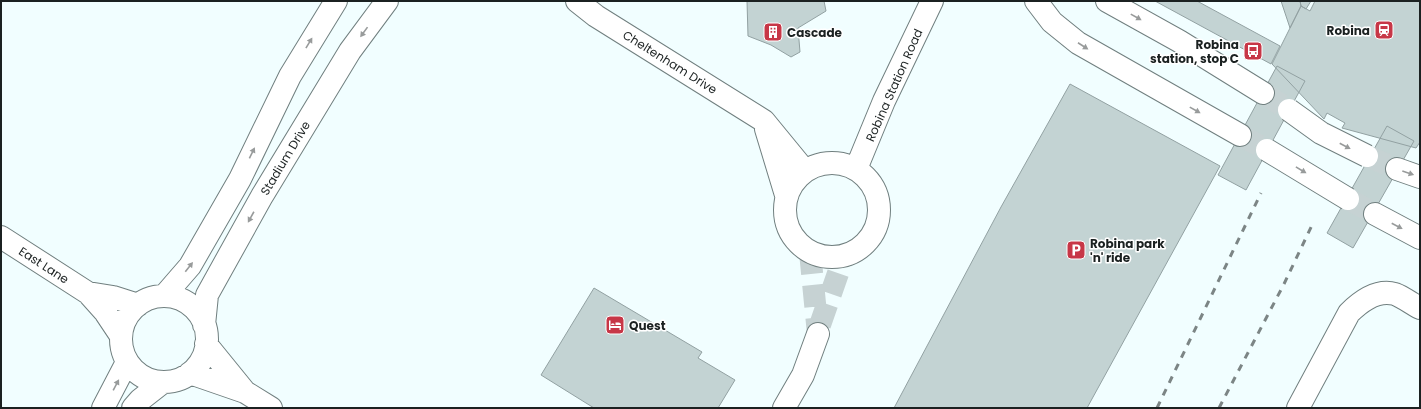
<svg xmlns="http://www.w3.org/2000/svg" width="1421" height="409" font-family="Poppins,sans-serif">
<rect width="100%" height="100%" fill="#f1feff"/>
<path fill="#c3d3d3" stroke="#92a1a2" d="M747,1H824L826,11L798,28L800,52L791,57L771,45L748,36Z
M1155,1H1197L1280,46L1271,64Z
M1281,1H1300L1301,6L1290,28Z
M1300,1H1311L1306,9L1301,6Z
M1315,1H1420V142L1416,148L1342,128L1345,123L1327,113L1324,119L1272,64L1301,6L1310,11Z
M1277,66L1305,81L1246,190L1218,175Z
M1070,84L1220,166L1087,408H894L1001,207Z
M1387,126L1414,141L1353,248L1327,233Z
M594,288L702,352L698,358L735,380L718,408H594L541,375Z"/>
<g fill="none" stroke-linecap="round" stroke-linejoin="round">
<path stroke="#c6d2d3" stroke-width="22" stroke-dasharray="22 11" stroke-linecap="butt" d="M1263,93L1289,110
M1240,135L1267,150
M1367,156L1397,169
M1348,199L1375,214
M810,252L818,334
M820,325L844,256"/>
<g stroke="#707f7f" stroke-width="24">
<path id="minor" d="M577,1L596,16L764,121L805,171
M1036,1L1052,22L1078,43L1240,135
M1107,1L1179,41L1263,93
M766,129L786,195
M785 210a47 47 0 1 1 94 0a47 47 0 1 1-94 0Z
M856,169L884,101L932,1
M1397,169L1420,177
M1375,214L1420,238
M1,237L88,293L105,312L121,336
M88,293L113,297L138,305
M164,296L190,266L240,179L290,76L336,1
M121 339a43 43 0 1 1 86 0a43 43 0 1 1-86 0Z
M204,325L207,295L262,196L350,51L387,1
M206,344L245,392
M190,373L245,392L271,408
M103,408L127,362
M133,408L140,400L163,382
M784,408L803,375L818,334
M1298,408L1349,313C1361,301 1377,289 1395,294C1403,297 1412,304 1420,308"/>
</g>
<use href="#minor" stroke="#fff" stroke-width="22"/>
<path stroke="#7c8585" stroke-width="3" stroke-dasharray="7 7" stroke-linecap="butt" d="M1157,408L1261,193
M1219,408L1284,284L1314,221"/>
<g stroke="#707f7f" stroke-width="24" stroke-linecap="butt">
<path id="minor-bridge" d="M1289,110L1321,133L1367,156
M1267,150L1348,199"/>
</g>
<use href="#minor-bridge" stroke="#fff" stroke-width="22"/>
</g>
<defs><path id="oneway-solid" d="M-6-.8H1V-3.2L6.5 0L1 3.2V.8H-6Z"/></defs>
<g fill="#989b9b">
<use href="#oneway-solid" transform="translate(1136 17) rotate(29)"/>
<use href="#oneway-solid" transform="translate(364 32) rotate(126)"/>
<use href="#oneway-solid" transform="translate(309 43) rotate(-59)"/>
<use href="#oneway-solid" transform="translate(1083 46) rotate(33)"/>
<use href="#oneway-solid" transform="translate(1195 110) rotate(29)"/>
<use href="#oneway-solid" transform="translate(1345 146) rotate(28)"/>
<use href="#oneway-solid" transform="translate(252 153) rotate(-64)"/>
<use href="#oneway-solid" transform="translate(1301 170) rotate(31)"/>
<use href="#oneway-solid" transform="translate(1408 173) rotate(19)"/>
<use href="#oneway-solid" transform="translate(251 217) rotate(119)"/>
<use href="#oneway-solid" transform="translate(1397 226) rotate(28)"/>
<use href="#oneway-solid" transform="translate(189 267) rotate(-52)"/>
<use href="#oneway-solid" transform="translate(116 385) rotate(-62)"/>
</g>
<defs>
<g id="station-square" transform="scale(1)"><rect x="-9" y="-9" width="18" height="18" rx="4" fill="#c73747" stroke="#fff"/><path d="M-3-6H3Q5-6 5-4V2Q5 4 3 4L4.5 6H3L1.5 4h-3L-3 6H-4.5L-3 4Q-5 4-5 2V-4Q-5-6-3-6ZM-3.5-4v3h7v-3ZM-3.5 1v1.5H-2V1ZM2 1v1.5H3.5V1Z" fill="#fff"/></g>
<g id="building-square" transform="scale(1)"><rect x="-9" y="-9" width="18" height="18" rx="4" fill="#c73747" stroke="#fff"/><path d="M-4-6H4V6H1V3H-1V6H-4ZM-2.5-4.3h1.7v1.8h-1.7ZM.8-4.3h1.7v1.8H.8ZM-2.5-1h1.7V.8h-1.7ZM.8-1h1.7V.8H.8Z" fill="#fff"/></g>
<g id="bus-square" transform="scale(1)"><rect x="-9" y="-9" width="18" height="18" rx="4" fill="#c73747" stroke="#fff"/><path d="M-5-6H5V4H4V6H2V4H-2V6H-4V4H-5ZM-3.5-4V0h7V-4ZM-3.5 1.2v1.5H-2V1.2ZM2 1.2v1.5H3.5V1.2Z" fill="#fff"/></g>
<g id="parking-square" transform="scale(1)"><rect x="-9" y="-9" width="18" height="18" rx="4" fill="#c73747" stroke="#fff"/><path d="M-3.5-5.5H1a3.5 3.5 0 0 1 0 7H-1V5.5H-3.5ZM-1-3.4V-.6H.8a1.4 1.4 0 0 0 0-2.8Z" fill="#fff"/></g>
<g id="hotel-square" transform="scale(1)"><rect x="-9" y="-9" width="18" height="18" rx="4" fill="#c73747" stroke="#fff"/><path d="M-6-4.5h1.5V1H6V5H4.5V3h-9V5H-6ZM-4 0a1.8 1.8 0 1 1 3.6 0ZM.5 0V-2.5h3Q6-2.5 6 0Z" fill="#fff"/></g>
</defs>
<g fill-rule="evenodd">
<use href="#station-square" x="1384" y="30"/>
<use href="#building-square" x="773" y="32"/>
<use href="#bus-square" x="1253" y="51"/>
<use href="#parking-square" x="1076" y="250"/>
<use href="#hotel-square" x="615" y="325"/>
</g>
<g text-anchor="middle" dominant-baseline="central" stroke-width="3" stroke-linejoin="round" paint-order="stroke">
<g font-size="12" font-weight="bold" fill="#1b2121" stroke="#fff" text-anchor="start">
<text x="1370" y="30" text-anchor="end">Robina</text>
<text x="787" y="32">Cascade</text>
<text x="1239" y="44" text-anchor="end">Robina<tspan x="1239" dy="14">station, stop C</tspan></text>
<text x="1090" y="243">Robina park<tspan x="1090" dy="14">'n' ride</tspan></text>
<text x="629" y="325">Quest</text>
</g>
<g font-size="12" fill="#1b2121" stroke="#fff">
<text transform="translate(670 62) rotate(32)">Cheltenham Drive</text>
<text transform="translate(894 85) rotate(-66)">Robina Station Road</text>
<text transform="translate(285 158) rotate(-59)">Stadium Drive</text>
<text transform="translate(44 265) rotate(33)">East Lane</text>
</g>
</g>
<rect width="1421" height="409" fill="none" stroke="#1b2121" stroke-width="4"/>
</svg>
